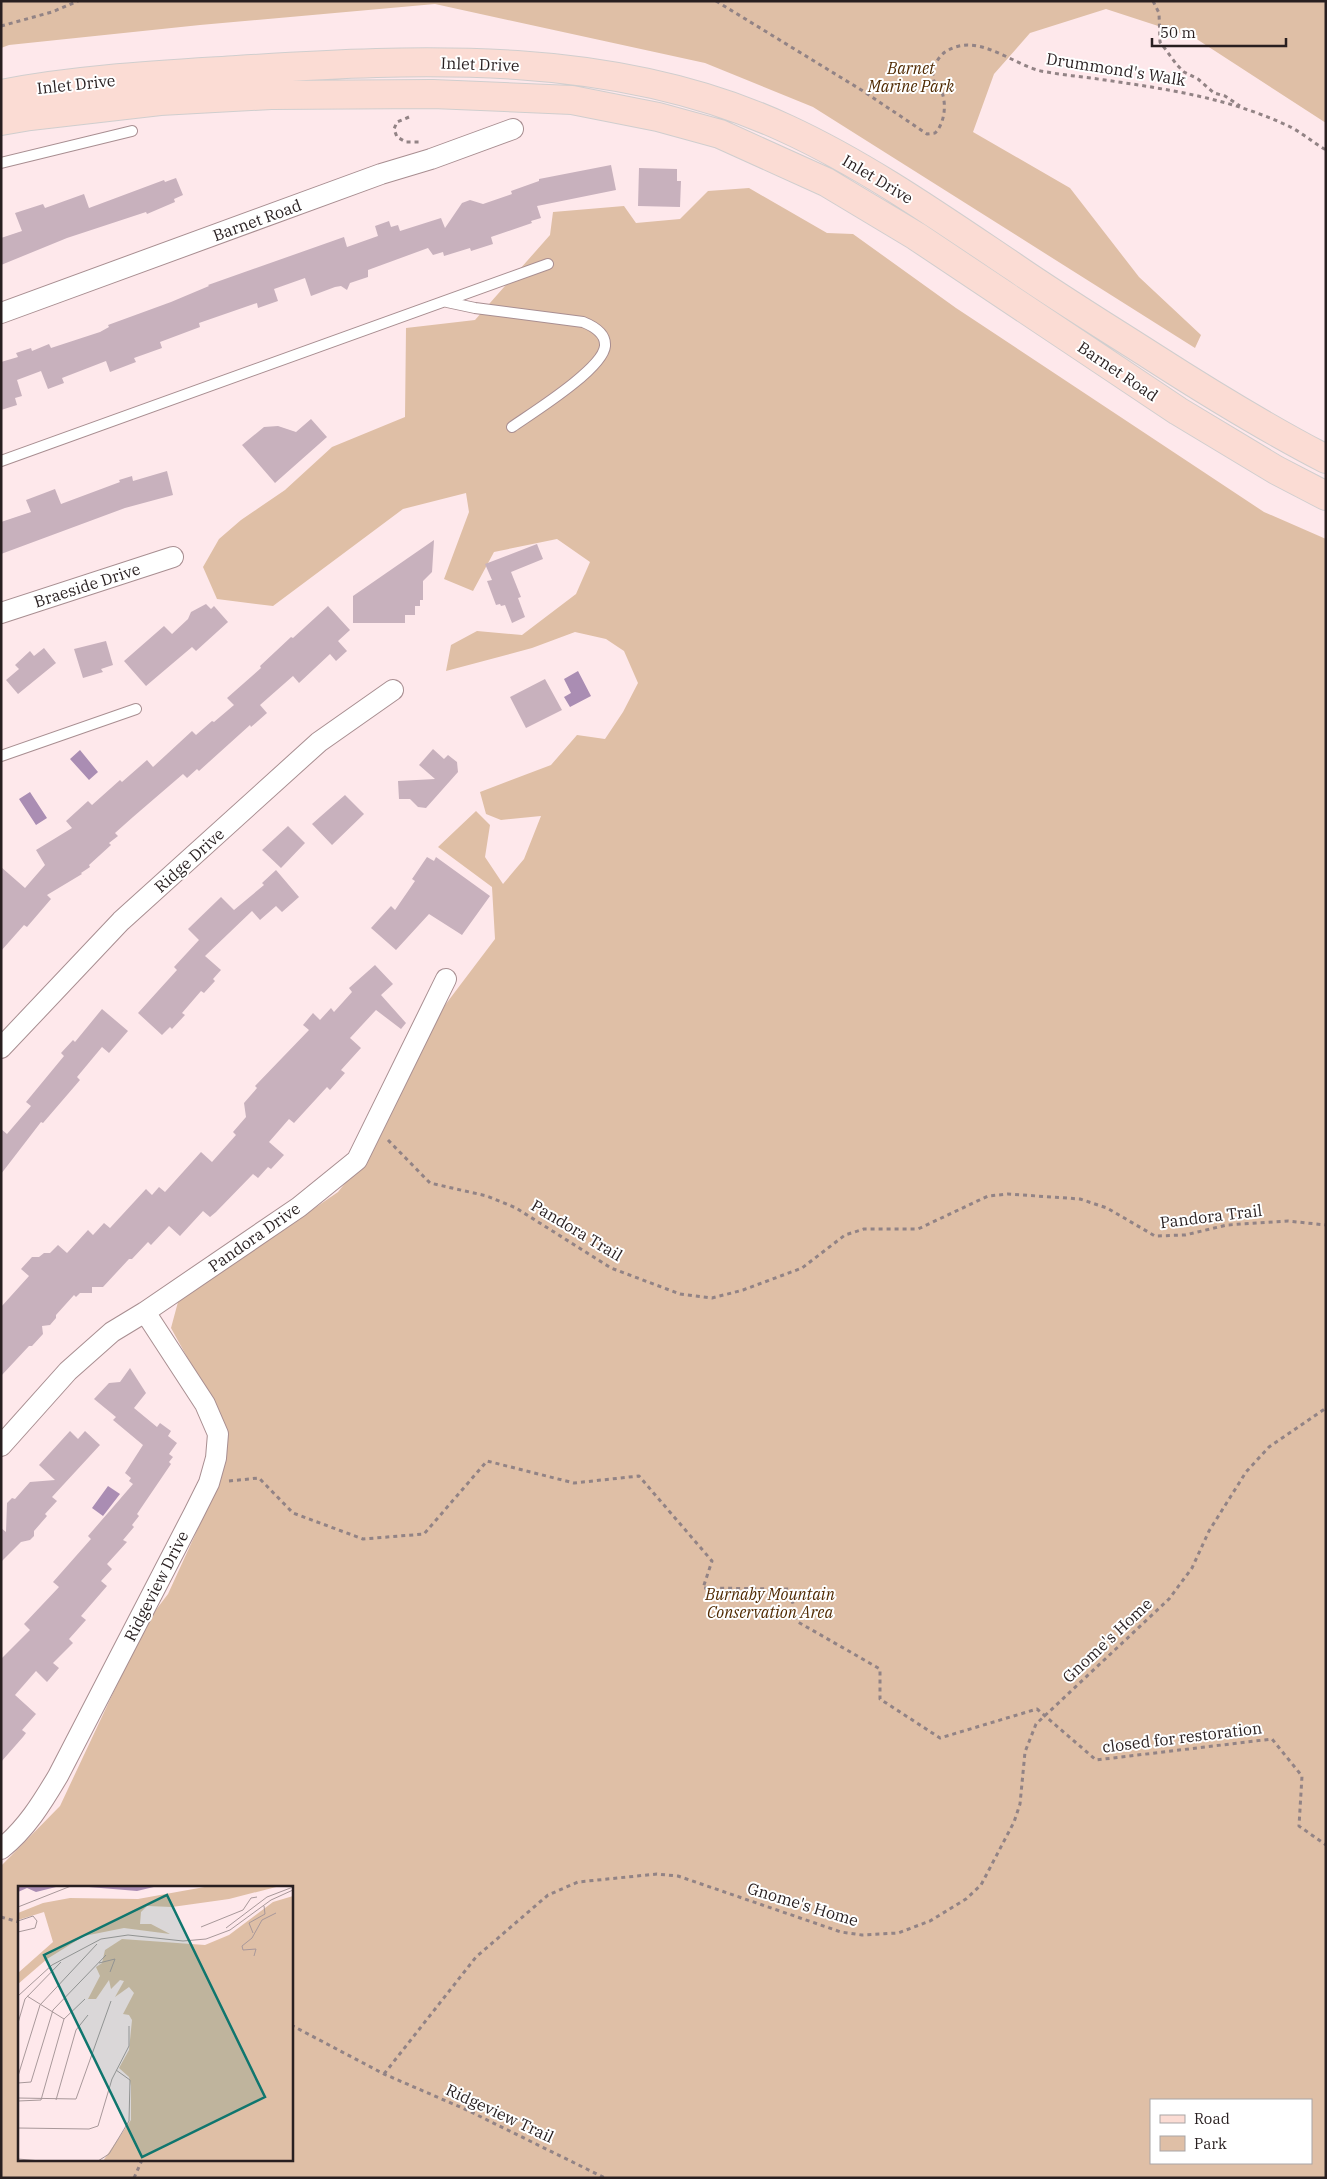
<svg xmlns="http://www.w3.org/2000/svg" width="1327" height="2179" font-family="'IBM Plex Serif',serif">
<rect width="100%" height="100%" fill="#fee8eb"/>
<path fill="#dfbfa6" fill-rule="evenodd" d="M1,1H1326V123L1195,38L1106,9L1030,33L994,74L973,132L1070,188L1139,277L1201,335L1195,348L813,107L705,63L435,4L200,25L9,45L1,48Z
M749,188L827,233L853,234L956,308L1264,512L1326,539V2178H1V1866L60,1806L146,1623L168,1594L206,1511L223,1422L171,1328L178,1302L338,1192L373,1148L433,1021L495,939L492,887L438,847L476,811L490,825L485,857L503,884L524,859L541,816L501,820L486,814L480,792L551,765L577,735L605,739L623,712L638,683L624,651L606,639L575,632L532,648L446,671L451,645L477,631L522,635L576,594L590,562L557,539L494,552L473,591L444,579L469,512L466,493L403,509L273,606L217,599L203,567L219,539L241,520L285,490L332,447L405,417L406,328L475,320L550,235L553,212L624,206L636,223L680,219L708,191ZM19,1888H291V2160H19ZM1151,2100H1311V2163H1151Z"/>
<path fill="#aa8db3" d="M578,671L591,696L570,707L564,697L571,693L564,679Z
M80,750L98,772L89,780L70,759Z
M30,792L47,818L36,825L19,799Z
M108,1486L120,1494L103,1516L92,1508Z"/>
<path fill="#c8b1bd" d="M611,165L616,190L537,206L541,218L531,221L532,223L491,237L493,244L471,251L470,248L444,256L443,252L433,255L428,248L368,270V277L350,283L347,290L341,286L335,287L311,296L305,278L274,289L278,301L258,308L257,303L199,323L200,327L160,342L162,348L134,358L136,362L110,372L106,361L62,378L64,383L48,389L41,371L17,380L22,396L15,398L17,405L1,410V362L18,357L16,353L31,348L32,351L49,344L51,348L100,332L109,327L108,325L171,302L209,286L208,285L344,237L347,247L378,236L375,226L389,221L391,227L398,225L400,231L441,218L445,228L462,203L470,200L483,204L512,194L511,191L539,181V179Z
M639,168L677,169V181H681L680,207L638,206Z
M176,178L183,195L174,199L175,202L147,214L146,212L67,238L1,265V238L22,231L15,213L43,204L45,208L84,194L89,208L164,180L165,182Z
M311,419L327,437L275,483L242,445L264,427L278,426L296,432Z
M167,471L173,495L125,508L1,554V522L31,512L26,500L55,489L61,504L120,482L119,480L132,476L133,481Z
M434,540L432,572L423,581V600H420V606H415V615H405V623H353V596Z
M537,544L543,559L511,572L521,597L518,598L525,617L512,623L505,605L501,606L500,604L496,605L487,581L492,580L485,564Z
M206,604L211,609L214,606L228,622L196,651L192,647L146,686L124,661L164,626L172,634L188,619L191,612Z
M328,606L350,630L338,641L347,651L336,661L330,654L299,683L293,676L260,705L267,713L251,727L250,725L199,771L197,769L187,778L183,774L133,817L115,833L118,836L109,843L111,845L89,865L90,867L81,873L82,874L47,895L51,899L27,927L24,925L1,951V867L25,888L45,865L36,850L72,828L66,821L88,801L92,805L120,780L122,782L147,760L153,767L192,731L196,735L212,721L214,722L234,705L227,698L261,668L260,666L291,637L293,638Z
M106,641L113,665L101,669L103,672L83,678L74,649Z
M44,648L56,663L18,694L6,680L19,669L15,665L30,651L34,656Z
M545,679L562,710L526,728L510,697Z
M433,749L444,759L448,755L457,762L458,772L426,808L418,807L410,799H399L398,781L435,779L419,765Z
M345,795L364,814L332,845L312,824Z
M288,826L305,843L281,868L262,850Z
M427,857L434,861L436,857L490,896L462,935L429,914L396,950L371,928L391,906L395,910L415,881L412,879Z
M276,870L299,897L282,912L276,906L260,920L252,911L205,956L221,970L213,979L215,981L204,993L201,991L182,1013L185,1015L172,1029L170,1027L162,1035L138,1013L177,970L174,967L199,940L188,929L221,897L234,910L264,885L262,883Z
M375,965L393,984L381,995L406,1023L401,1029L376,1010L350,1038L361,1048L341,1070L345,1073L330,1090L327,1087L294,1123L289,1119L269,1142L284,1155L271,1169L268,1167L258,1178L253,1174L216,1212L210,1217L203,1211L180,1236L169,1226L151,1245L148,1242L132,1259H129L103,1287H92V1293H80L76,1297L74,1295L56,1315V1318L50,1325L42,1326L43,1334L32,1346H29L1,1376V1307L29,1276L21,1269L32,1257H39L44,1253H50L58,1245L67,1253L88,1230L93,1235L104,1223L110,1228L146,1189L152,1195L159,1187L165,1192L201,1152L212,1162L236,1135L233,1132L246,1117L244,1103L257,1088L255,1086L309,1030L303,1025L313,1013L320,1020L331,1008L334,1012L352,992L349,988Z
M102,1009L128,1031L109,1053L102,1047L77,1077L80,1080L43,1123L41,1122L1,1174V1129L7,1134L31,1106L26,1102L64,1056L61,1053L73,1040L75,1042Z
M130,1368L146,1393L134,1408L157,1427L160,1423L171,1431L168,1436L177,1443L169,1454L173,1457L169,1462L171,1464L137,1514L139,1516L132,1525L134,1527L123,1540L127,1542L107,1564L112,1569L101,1581L107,1586L81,1616L86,1620L69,1639L73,1643L53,1663L59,1668L47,1682L36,1671L15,1695L36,1714L22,1730L26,1733L23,1737L1,1762V1659L30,1630L24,1624L59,1587L53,1582L91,1539L88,1536L133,1484L129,1481L131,1478L125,1473L143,1445L113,1420L116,1417L94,1399L109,1383L120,1382Z
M70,1431L78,1439L85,1431L100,1445L52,1497L57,1501L45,1514L47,1516L34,1531V1536L30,1540L21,1542L1,1562V1528L6,1532L7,1503L12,1498L15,1499L30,1482L55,1480L39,1465Z"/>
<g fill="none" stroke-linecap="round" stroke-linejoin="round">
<g stroke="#a88e91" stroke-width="12">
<path id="service" d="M1,163L132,131
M447,302L475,308L583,322C593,326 606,333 605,346C603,369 532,413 512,427
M1,461L548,264
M1,756L136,709"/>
</g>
<g stroke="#a88e91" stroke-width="22">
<path id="minor" d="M1,313L381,174L431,159L513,129
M1,613L173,557
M1,1048L121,921L319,742L393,690
M1,1446L68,1371L112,1332L145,1312L299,1207L357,1160L446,979
M1,1849C26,1829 42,1803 58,1776L194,1513L209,1483L216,1458L218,1434L205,1404L145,1312"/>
</g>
<g stroke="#d0cece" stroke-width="30">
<path id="primary" d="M1,94C78,79 158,75 237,70C421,58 616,49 787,129C867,166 941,218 1014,267C1059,298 1106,327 1153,357C1209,393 1266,428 1326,459
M1,121L30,116L160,101L271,95L433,94L572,100L658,117L720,134L826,182L916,236L1178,411L1276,470L1326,496"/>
</g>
<path stroke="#928385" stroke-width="3" stroke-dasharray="4 4" stroke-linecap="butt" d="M716,1L863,91L927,134L935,133C945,123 947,103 941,90C940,87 936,85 934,81C930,71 937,58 945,52C977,31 1011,64 1041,71C1062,75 1084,77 1105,80C1167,89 1227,98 1284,124C1299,130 1312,142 1326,150
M1153,1L1159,13L1160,42L1177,65L1184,72L1198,79L1214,93L1225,96L1240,106
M1,26L52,12L78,1
M409,117L397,122L394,129L397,137L406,142H419
M388,1140L430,1183L487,1196L516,1208L611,1268L680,1294L712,1298L743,1290L802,1268L845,1235L864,1229H918L988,1196L1008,1194L1080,1199L1107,1208L1155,1236L1185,1235L1227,1225L1288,1221L1326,1225
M229,1481L259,1478L293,1513L363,1539L424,1534L487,1461L574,1483L639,1476L712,1561L703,1588L789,1589L798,1622L880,1669V1699L940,1738L1037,1709L1096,1760L1272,1739L1302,1776L1299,1826L1326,1845
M1,1917L19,1922
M291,2025L384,2074L467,2110L605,2178
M384,2074L476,1957L548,1895L578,1882L657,1874L678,1876L841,1932L862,1935L898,1933L930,1921L966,1899L981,1885L1014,1822L1020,1804L1025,1752L1036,1724L1169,1599L1192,1568L1209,1531L1246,1472L1269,1447L1326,1408
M134,2178L142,2160"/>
<use href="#service" stroke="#fff" stroke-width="10"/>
<use href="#minor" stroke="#fff" stroke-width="20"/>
<use href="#primary" stroke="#fbdcd4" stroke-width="28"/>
</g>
<g text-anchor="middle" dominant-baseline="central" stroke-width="4" stroke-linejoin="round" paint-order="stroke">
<g font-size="16" fill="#281f20" stroke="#fff">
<text transform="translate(480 64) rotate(2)">Inlet Drive</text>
<text transform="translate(1116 69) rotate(9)">Drummond's Walk</text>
<text transform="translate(76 84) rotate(-6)">Inlet Drive</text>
<text transform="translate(878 179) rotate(31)">Inlet Drive</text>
<text transform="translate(257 220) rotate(-20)">Barnet Road</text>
<text transform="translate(1118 371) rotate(34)">Barnet Road</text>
<text transform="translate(87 585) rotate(-18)">Braeside Drive</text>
<text transform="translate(189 860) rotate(-42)">Ridge Drive</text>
<text transform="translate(1211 1216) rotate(-7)">Pandora Trail</text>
<text transform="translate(577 1230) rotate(31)">Pandora Trail</text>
<text transform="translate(254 1237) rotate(-35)">Pandora Drive</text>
<text transform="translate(156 1586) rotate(-63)">Ridgeview Drive</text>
<text transform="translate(1107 1640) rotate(-43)">Gnome's Home</text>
<text transform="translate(1182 1737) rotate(-7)">closed for restoration</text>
<text transform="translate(803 1904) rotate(17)">Gnome's Home</text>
<text transform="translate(500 2113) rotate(25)">Ridgeview Trail</text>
</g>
<g font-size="16" font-style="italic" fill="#502a02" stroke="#fff">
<text x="911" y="68">Barnet<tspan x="911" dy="18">Marine Park</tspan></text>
<text x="770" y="1594">Burnaby Mountain<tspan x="770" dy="18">Conservation Area</tspan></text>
</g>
</g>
<g transform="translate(18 1886)">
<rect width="275" height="275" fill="#fee8eb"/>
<path d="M192,0H262L211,13L154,21L129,20L123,26L122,38H133L152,48L106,42L66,50L29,73L0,98V87L35,56L26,26L0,34V27L25,17L52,12L120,13ZM275,10V275H85L113,234V200L111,191L101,182L111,164L114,134L111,129L105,128L116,107L111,101L97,111L106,95L102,94L93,103L91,94L78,113H70L82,90L78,81L84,77L87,64L104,53L187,59L211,49L255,16Z" fill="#dfbfa6"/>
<path d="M0,0H42L18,6L9,2L0,6ZM59,0H140L119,5Z" fill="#aa8db3"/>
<path fill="none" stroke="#a8989a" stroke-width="1" d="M0,21L53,0M0,35L15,30L19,35L17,42L0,46M183,41L225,24L233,12L239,11M208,42L249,11L275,1M235,47L231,37L247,28L246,20M236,70L238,63L225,64L224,60L234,52L244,34L258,27M81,77L97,73L92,86M0,110L34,79L83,53L110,49L165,55L188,53L212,44L253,14L275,4M9,110L46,133M0,137L7,113L43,76M0,190L22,119L79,58M0,197L13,196L35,124L88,69M0,212L58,213L93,115M23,214L46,133L67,113M38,214L58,144L70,129M0,215L23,214M0,242L71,243L80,240L94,193L111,160V140M0,273L23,275M80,275L91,268L111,235L112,194L98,184"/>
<path fill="#0f766e" fill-opacity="0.15" stroke="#0f766e" stroke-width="2.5" d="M149,9L247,211L124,271L26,69Z"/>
<rect width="275" height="275" fill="none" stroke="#281f20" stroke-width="2.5"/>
</g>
<rect width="1327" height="2179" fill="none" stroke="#281f20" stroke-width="5"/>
<rect x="1150" y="2099" width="162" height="65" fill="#ffffff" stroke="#a9a5a6"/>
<rect x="1160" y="2115" width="25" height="8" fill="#fbdcd4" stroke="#a9a5a6"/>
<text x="1194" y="2124" font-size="15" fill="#281f20">Road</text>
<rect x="1160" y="2136" width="25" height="15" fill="#dfbfa6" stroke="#a9a5a6"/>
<text x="1194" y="2149" font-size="15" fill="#281f20">Park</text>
<path d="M1152 38v8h134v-8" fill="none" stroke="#281f20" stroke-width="2.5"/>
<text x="1160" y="38" font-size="15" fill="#281f20" stroke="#ffffff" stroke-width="4" paint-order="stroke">50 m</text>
</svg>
